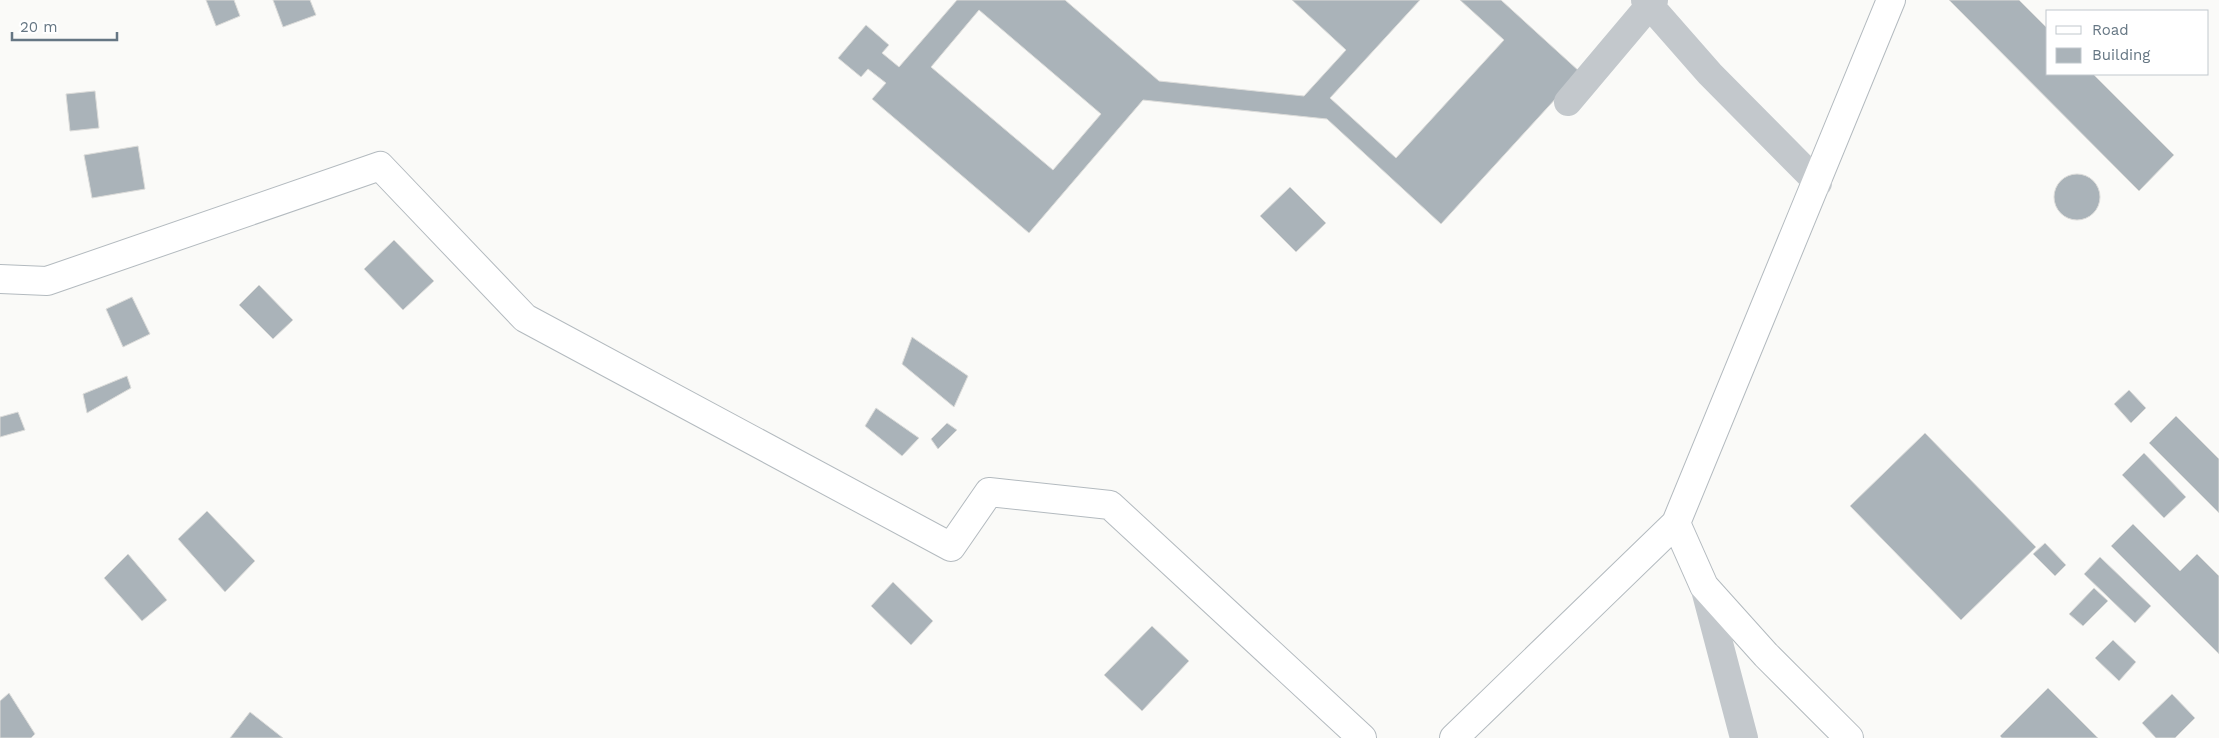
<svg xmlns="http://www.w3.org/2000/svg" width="2219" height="738" font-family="'Work Sans',sans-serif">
<rect width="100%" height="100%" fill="#fafaf8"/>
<path fill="#aab3b9" stroke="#dcdcda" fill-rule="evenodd" d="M206,0H234L240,16L216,26Z
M273,0H310L316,15L283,27Z
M957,0H1065L1159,81L1304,96L1346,50L1292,0H1420L1330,98L1396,158L1504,40L1460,0H1501L1580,72L1441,224L1327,119L1143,100L1029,233L872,99L886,83L868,69L861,77L838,58L866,25L889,45L882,53L899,67ZM979,10L1101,114L1053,170L931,67Z
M1949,0H2019L2048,29V74H2093L2174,155L2139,191Z
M95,91L99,128L70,131L66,94Z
M138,146L145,189L92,198L84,155Z
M2054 197a23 23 0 1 1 46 0a23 23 0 1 1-46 0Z
M1290,187L1326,223L1296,252L1260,216Z
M394,240L434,281L403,310L364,269Z
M259,285L293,320L273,339L239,305Z
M132,297L150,334L123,347L106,309Z
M912,337L968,376L954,407L902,364Z
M127,376L131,388L87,413L83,394Z
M2129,390L2146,408L2131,423L2114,404Z
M876,408L919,438L902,456L865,426Z
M18,412L25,430L0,437V417Z
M2176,416L2219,459V513L2149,443Z
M947,423L957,430L938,449L931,439Z
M1925,433L2036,547L1961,620L1850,506Z
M2144,453L2186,497L2164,518L2122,475Z
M207,511L255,561L225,592L178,539Z
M2133,524L2180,571L2197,554L2219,576V654L2111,546Z
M2045,543L2066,565L2055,576L2033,554Z
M128,554L167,600L142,621L104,578Z
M2100,557L2151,606L2135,623L2084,574Z
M893,582L933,621L911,645L871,606Z
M2094,588L2108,601L2083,626L2069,614Z
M1152,626L1189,661L1142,711L1104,675Z
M2113,640L2136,662L2119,681L2095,658Z
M2048,688L2098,738H2002L2000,736Z
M9,693L35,734L31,738H0V701Z
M2172,694L2195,718L2175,738H2156L2142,723Z
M250,712L283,738H230Z"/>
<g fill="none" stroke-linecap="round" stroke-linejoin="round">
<g stroke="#b3babf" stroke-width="30">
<path id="secondary" d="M0,279L47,281L380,166L525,318L951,547L989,492L1110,505L1362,738
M1676,523L1704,586L1766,655L1849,738
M1454,738L1676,523L1891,0"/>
</g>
<path stroke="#c3c8cc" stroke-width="28" d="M1645,0L1710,74L1818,183
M1568,102L1654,0
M1704,586L1744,738"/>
<use href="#secondary" stroke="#fff" stroke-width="28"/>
</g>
<rect x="2046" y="10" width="162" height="65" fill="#ffffff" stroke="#c1c8cd"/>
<rect x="2056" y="26" width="25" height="8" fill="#ffffff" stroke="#c1c8cd"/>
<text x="2092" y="35" font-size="15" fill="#657683">Road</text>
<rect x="2056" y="48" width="25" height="15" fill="#aab3b9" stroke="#c1c8cd"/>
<text x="2092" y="60" font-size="15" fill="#657683">Building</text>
<path d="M12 32v8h105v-8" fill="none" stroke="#657683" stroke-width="2.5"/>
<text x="20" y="32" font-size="15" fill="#657683" stroke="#ffffff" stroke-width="4" paint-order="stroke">20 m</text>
</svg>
